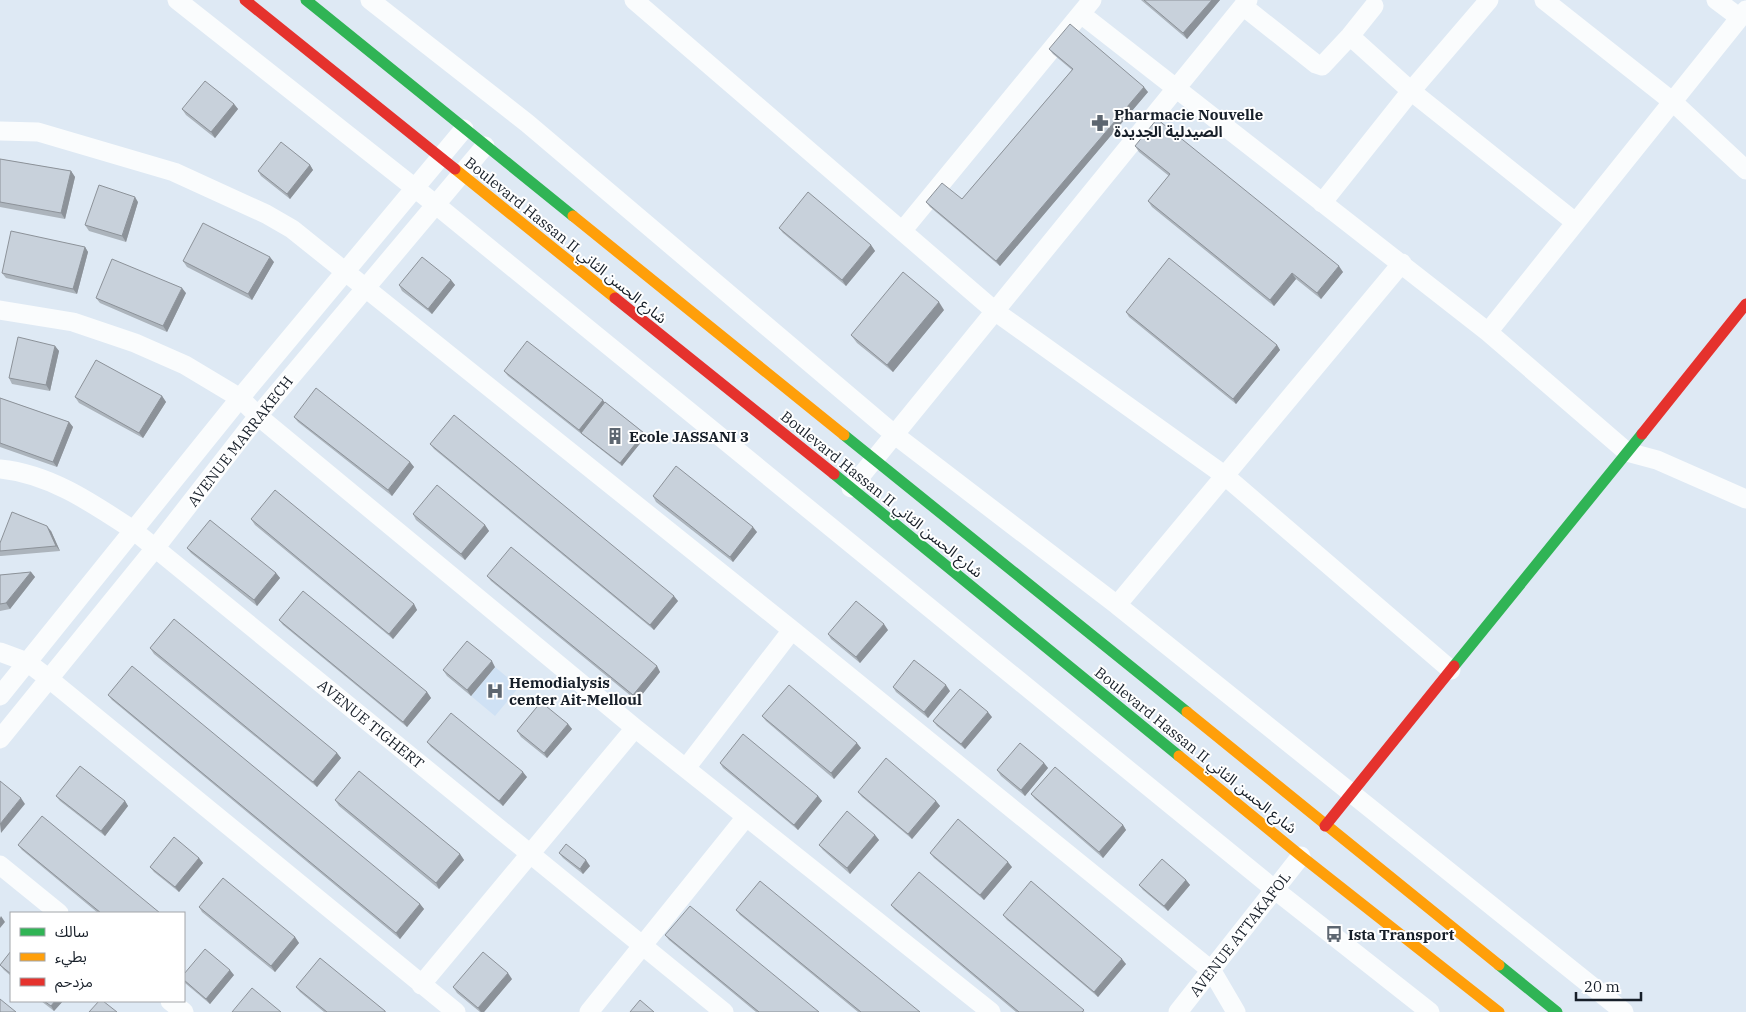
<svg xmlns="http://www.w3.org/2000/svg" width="1746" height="1012" font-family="'IBM Plex Serif','Noto Sans Arabic',serif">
<rect width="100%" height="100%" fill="#dee9f4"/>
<path fill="#cfe1f4" d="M495,667L519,687L495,716L471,696Z"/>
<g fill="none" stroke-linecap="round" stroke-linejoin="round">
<path stroke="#fafcfd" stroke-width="19" d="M177,0L435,204L1274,889L1430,1012
M370,0L527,123L895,435L1117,605L1624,1012
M634,0L996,312L1224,475L1451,670
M1544,0L1673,102L1746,170
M1716,0L1740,18
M1243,6L1316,64L1322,66L1350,36L1374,6
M1081,14L1488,332L1627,452L1657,460L1746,499
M1350,36L1411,91L1575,222
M0,131L38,132L174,172L266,214L292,229L792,630L1212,971L1236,1012
M1322,203L1411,91L1489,0
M903,230L1092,0
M0,310L73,322L135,343L185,365L240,398L258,416L635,728L991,1012
M1488,332L1746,10
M0,469C50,474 92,503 133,530L724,1012
M851,488L1248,0
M1117,605L1402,263
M0,652L27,662L48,678L456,1012
M0,696L240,398L464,129
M0,739L156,547L258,416L485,146
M686,768L792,630
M0,865L59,913
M421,985L635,728
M170,1001L184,1012
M589,1012L746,817
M1178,1012L1301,856"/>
<path stroke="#30b455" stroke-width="11" d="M306,0L573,216
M844,435L1187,712
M834,474L1179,756
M1454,666L1642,434
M1499,965L1557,1012"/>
<path stroke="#ff9f0a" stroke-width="11" d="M455,169L615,298
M573,216L844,435
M1187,712L1499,965
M1179,756L1301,856L1499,1012"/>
<path stroke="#e5322d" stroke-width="11" d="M245,0L455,169
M615,298L834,474
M1642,434L1746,304
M1325,826L1454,666"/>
</g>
<path fill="#acb4bc" d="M1141,0H1220L1187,39Z
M1049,49L1148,92L1000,266L930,207L926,202L962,199L1072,70L1053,54Z
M234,104L238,109L215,138L186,115L182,109Z
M1135,146L1343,272L1321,299L1296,279L1274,306L1152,207L1148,201L1169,176L1139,152Z
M0,159L71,171L75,177L65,219L0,207Z
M310,165L313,170L290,199L261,176L258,171Z
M138,202L126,242L89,231L85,225Z
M779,228L871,245L875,251L846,286L783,233Z
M85,247L88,252L77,294L6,278L2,273Z
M183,261L274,262L252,300L187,267Z
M451,280L455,285L432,314L402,291L399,285Z
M186,293L167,332L100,303L96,298Z
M944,310L893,372L857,343L851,335Z
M1126,312L1277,345L1280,350L1236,404L1129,317Z
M55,346L59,351L50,391L12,384L9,378Z
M504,371L605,402L644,433L646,436L622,466L508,376Z
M162,396L166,402L143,438L79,403L75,397Z
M0,398L69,422L73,427L57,467L0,447Z
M294,417L410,462L414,467L392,496L298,422Z
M430,444L678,601L654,630L434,449Z
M653,496L757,532L733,562L656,502Z
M413,514L485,525L489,531L465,560L416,520Z
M251,519L414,604L417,610L393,639L255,525Z
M51,531L60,551L1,556H0V543Z
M187,548L276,573L280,578L257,606L191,553Z
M31,572L35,577L10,609L0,611V575Z
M487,576L657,666L660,672L637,701L491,581Z
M279,620L427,692L431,698L407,727L283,625Z
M888,630L860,663L831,639L828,634Z
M150,648L337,753L341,758L317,787L154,654Z
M495,667L471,696L447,676L443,670Z
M893,687L950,691L928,718L896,692Z
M108,695L420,904L424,909L400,939L112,700Z
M762,716L861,748L834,779L766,721Z
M992,717L965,749L937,726L933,721Z
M568,724L572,729L547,758L521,737L517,731Z
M427,742L527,777L503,806L431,747Z
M720,763L818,796L822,801L798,830L723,768Z
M1044,763L1048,768L1025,796L1001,776L997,770Z
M858,792L936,801L940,806L912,839L862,797Z
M1031,794L1123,825L1126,830L1103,858L1035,799Z
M56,796L125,801L128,806L105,836L60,801Z
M335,800L460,854L464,860L439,889L339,806Z
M875,835L879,840L850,874L823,850L819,845Z
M18,845L160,913H98L22,850Z
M559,853L590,866L583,874L563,858Z
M930,853L1012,867L984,900L934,858Z
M199,858L203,863L179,892L154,872L150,867Z
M1186,880L1190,885L1168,911L1143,890L1139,885Z
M891,905L1085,1012H1016L895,910Z
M199,907L295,937L299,943L275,972L202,912Z
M736,910L920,1012H858L740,915Z
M1003,915L1126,964L1098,997L1007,920Z
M665,935L819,1012H756L669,940Z
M11,951V976L4,970L0,965Z
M184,974L234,975L210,1004L185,983L184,982Z
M512,979L484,1012H480L457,993L453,987Z
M296,987L385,1011L386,1012H324L300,992Z
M41,1001H63L54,1011Z"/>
<path fill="#8c9299" d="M1212,0H1220L1187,39L1183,33Z
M1144,87L1148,92L1000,266L996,261Z
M234,104L238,109L215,138L211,132Z
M310,165L313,170L290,199L287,194Z
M71,171L75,177L65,219L61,213Z
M135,197L138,202L126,242L122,236Z
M871,245L875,251L846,286L842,280Z
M85,247L88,252L77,294L73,289Z
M270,257L274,262L252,300L248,294Z
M1339,266L1343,272L1321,299L1317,293Z
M1292,273L1296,279L1274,306L1270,300Z
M451,280L455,285L432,314L428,309Z
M182,288L186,293L167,332L163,326Z
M939,302L944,310L893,372L887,365Z
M1277,345L1280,350L1236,404L1233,399Z
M55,346L59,351L50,391L46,385Z
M162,396L166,402L143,438L139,433Z
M603,400L606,405L581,433L579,430Z
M69,422L73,427L57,467L53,462Z
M644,433L646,436L622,466L620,463Z
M410,462L414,467L392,496L388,490Z
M485,525L489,531L465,560L461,554Z
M47,526L51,531L60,551L56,546Z
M753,527L757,532L733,562L730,557Z
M31,572L35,577L10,609L6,603Z
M276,573L280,578L257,606L254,600Z
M674,596L678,601L654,630L650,625Z
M414,604L417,610L393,639L389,634Z
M884,624L888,630L860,663L856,657Z
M492,661L495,667L471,696L467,690Z
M657,666L660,672L637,701L633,695Z
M946,685L950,691L928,718L924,712Z
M427,692L431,698L407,727L403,722Z
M988,712L992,717L965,749L961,744Z
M568,724L572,729L547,758L544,753Z
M857,743L861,748L834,779L831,773Z
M337,753L341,758L317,787L313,782Z
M1044,763L1048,768L1025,796L1021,790Z
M523,772L527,777L503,806L499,801Z
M818,796L822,801L798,830L794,825Z
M21,798L25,804L1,833L0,824Z
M125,801L128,806L105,836L101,831Z
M936,801L940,806L912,839L908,834Z
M1123,825L1126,830L1103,858L1099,852Z
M875,835L879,840L850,874L847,868Z
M460,854L464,860L439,889L436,883Z
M199,858L203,863L179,892L175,887Z
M586,860L590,866L583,874L580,869Z
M1008,862L1012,867L984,900L980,895Z
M1186,880L1190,885L1168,911L1164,906Z
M420,904L424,909L400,939L396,933Z
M1,916L5,922L0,928V918Z
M295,937L299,943L275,972L271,966Z
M1122,959L1126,964L1098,997L1094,992Z
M230,970L234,975L210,1004L206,999Z
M508,973L512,979L484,1012H481L478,1008Z
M55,1001H63L54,1011L51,1006Z"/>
<path fill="#c8d1db" stroke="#8c9299" d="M1144,0H1212L1183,33Z
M1070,24L1144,87L996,261L926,202L942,183L962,199L1073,69L1049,49Z
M205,81L234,104L211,132L182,109Z
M1157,119L1339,266L1317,293L1292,273L1270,300L1148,201L1170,174L1135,146Z
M281,142L310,165L287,194L258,171Z
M0,159L71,171L61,213L0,202Z
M99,185L135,197L122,236L85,225Z
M808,192L871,245L842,280L779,228Z
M203,223L270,257L248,294L183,261Z
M11,231L85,247L73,289L2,273Z
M422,257L451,280L428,309L399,285Z
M1169,258L1277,345L1233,399L1126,312Z
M112,259L182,288L163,326L96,298Z
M903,272L939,302L887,365L851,335Z
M18,337L55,346L46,385L9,378Z
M527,341L603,400L579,430L504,371Z
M96,360L162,396L139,433L75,397Z
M316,388L410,462L388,490L294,417Z
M0,398L69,422L53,462L0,443Z
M605,402L644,433L620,463L581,433Z
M454,415L674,596L650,625L430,444Z
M676,466L753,527L730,557L653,496Z
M437,485L485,525L461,554L413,514Z
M275,490L414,604L389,634L251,519Z
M12,512L47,526L56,546L0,551V543Z
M210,520L276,573L254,600L187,548Z
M511,547L657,666L633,695L487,576Z
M31,572L6,603L0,604V575Z
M303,591L427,692L403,722L279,620Z
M856,601L884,624L856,657L828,634Z
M174,619L337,753L313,782L150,648Z
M467,641L492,661L467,690L443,670Z
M914,660L946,685L924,712L893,687Z
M132,666L420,904L396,933L108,695Z
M789,685L857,743L831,773L762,716Z
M960,689L988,712L961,744L933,721Z
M541,702L568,724L544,753L517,731Z
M451,713L523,772L499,801L427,742Z
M743,734L818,796L794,825L720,763Z
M1020,743L1044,763L1021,790L997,770Z
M886,758L936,801L908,834L858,792Z
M80,766L125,801L101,831L56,796Z
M1055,767L1123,825L1099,852L1031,794Z
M359,771L460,854L436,883L335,800Z
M0,781L21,798L0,824Z
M847,811L875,835L847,868L819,845Z
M42,816L160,913H101L18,845Z
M958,819L1008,862L980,895L930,853Z
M174,837L199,858L175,887L150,867Z
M566,844L586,860L580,869L559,853Z
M1162,859L1186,880L1164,906L1139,885Z
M919,872L1084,1010L1082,1012H1019L891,905Z
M223,878L295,937L271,966L199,907Z
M760,881L920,1012H861L736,910Z
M1031,881L1122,959L1094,992L1003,915Z
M690,906L819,1012H759L665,935Z
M205,949L230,970L206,999L184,980V974Z
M11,951V974L0,965Z
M483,952L508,973L478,1008L453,987Z
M320,958L385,1011V1012H327L296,987Z
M252,988L281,1012H232Z
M0,999L16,1012H0Z
M640,1000L654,1012H630Z
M44,1001H55L51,1006Z
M99,1001H103L117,1012H89Z"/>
<defs>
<g id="pharmacy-bare" transform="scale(1.35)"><path d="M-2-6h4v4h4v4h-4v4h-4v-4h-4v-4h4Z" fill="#5d6670" stroke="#fff" stroke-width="2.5" paint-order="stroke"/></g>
<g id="building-bare" transform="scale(1.35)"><path d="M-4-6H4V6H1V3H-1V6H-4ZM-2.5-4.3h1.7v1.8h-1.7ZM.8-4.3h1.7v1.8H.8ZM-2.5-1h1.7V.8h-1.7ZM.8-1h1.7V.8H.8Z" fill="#5d6670" stroke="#fff" stroke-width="2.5" paint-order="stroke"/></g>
<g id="hospital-bare" transform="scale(1.35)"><path d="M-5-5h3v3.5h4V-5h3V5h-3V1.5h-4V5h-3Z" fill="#5d6670" stroke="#fff" stroke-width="2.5" paint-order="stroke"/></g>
<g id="bus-bare" transform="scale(1.35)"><path d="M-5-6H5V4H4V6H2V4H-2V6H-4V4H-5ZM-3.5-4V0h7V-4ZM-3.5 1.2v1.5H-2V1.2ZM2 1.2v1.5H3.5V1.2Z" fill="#5d6670" stroke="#fff" stroke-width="2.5" paint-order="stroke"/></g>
</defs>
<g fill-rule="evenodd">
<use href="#pharmacy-bare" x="1100" y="123"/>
<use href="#building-bare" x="615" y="436"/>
<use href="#hospital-bare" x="495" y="691"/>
<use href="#bus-bare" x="1334" y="934"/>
</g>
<g text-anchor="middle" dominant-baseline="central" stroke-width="4" stroke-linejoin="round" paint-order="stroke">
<g font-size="15" font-weight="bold" fill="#171f29" stroke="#fff" text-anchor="start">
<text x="1114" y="114">Pharmacie Nouvelle<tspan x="1114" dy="17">الصيدلية الجديدة</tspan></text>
<text x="629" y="436">Ecole JASSANI 3</text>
<text x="509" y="682">Hemodialysis<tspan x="509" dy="17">center Ait-Melloul</tspan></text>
<text x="1348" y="934">Ista Transport</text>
</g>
<g font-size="15" fill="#171f29" stroke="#fff">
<text transform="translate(566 240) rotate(39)">Boulevard Hassan II شارع الحسن الثاني</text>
<text transform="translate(240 441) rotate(-52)">AVENUE MARRAKECH</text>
<text transform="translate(882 494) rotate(39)">Boulevard Hassan II شارع الحسن الثاني</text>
<text transform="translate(371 724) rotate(39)">AVENUE TIGHERT</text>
<text transform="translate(1196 750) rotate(39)">Boulevard Hassan II شارع الحسن الثاني</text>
<text transform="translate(1240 934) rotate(-52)">AVENUE ATTAKAFOL</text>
</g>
</g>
<rect x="10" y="912" width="175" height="90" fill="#ffffff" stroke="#a2a5a9"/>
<rect x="20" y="928" width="25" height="8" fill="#30b455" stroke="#a2a5a9"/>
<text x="55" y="937" font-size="15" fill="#171f29">سالك</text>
<rect x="20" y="953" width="25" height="8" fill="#ff9f0a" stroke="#a2a5a9"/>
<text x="55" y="962" font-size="15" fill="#171f29">بطيء</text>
<rect x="20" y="978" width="25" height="8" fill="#e5322d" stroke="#a2a5a9"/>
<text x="55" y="987" font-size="15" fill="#171f29">مزدحم</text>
<path d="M1576 992v8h65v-8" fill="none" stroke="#171f29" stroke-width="2.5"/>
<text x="1584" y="992" font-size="15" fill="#171f29" stroke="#ffffff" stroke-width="4" paint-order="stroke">20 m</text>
</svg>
